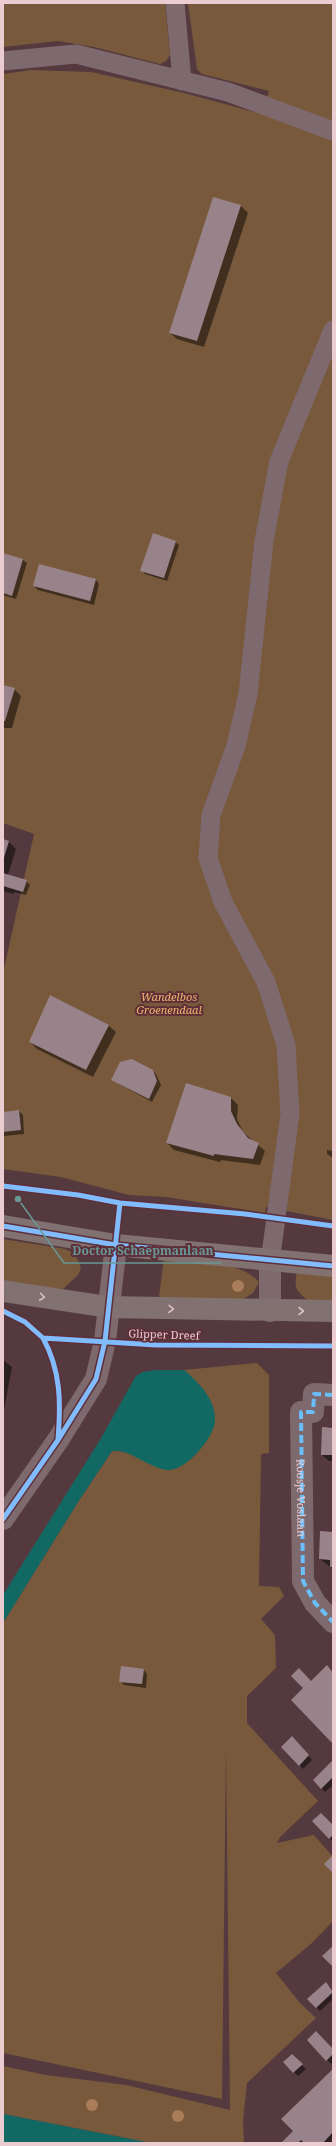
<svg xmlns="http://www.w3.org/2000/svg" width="336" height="2146" font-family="'Noto Serif',serif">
<rect width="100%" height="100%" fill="#543a3f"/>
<path fill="#78593b" d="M3,3H165L170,55L166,61L160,64L94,47L58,41L3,47Z
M188,3H333V1220L266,1207L265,1213L166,1197L129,1195L61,1177L3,1169V973L34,834L3,823V74L31,70L91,72L184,93L262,114L269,91L202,74L197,69Z
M3,1239L65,1249C75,1253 78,1258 81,1268L78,1275L63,1289L3,1286Z
M164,1258C192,1261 240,1260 259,1282L253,1293L240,1301H190L159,1297Z
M297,1271L333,1273V1302L308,1301C295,1289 294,1288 297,1271Z
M257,1363L269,1375V1453L261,1454L259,1586L279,1587L284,1596L261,1619L275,1635L276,1668L247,1696V1723L318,1801L280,1837L277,1843L314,1835L333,1857V1921L312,1943L276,1973L300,2003L316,2018L247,2083L243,2121L244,2143H151L3,2114V2066L46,2075L126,2085L230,2110L226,1750L222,2099L3,2053V1623L78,1502L112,1451L194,1456L206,1442L210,1400L203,1389L184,1370Z"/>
<path fill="#126964" d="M155,1370H184C198,1382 216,1399 215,1421C214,1438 185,1472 167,1470C149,1468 128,1448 112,1451L78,1502L3,1623V1595L100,1440L136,1376L143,1372Z
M3,2114L151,2143H3Z"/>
<path fill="#0007" d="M213,198L241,206L248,213L204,347L177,339L170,333Z
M175,542L179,545L167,581L145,574L142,570Z
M3,554L23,560L27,563L16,599L3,595Z
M96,580L99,584L94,605L38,590L34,586Z
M3,686L14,689L21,696L12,728H3Z
M3,840L9,842L16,849L8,875L26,881L30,885L26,895L14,892V894L3,891Z
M51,996L109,1026L116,1032L93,1077L37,1049L30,1042Z
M152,1070L156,1074L161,1085L152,1102L112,1080Z
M231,1098L238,1105L237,1119L243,1132L265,1151L260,1165L221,1160L220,1162L174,1150L167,1143Z
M19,1111L23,1115L24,1134L4,1136L3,1113Z
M327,1150L333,1151V1158L327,1154Z
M3,1360L12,1367L3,1415Z
M333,1429V1461H329L322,1455Z
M333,1533V1569L320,1559Z
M144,1670L147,1674L146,1688L124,1685L120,1681Z
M292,1738L312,1760L303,1769L282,1747Z
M333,1762V1785L325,1792L314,1780Z
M313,1821L333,1826V1842Z
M326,1983L333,1991V1999L320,2011L309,1999Z
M308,2040L333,2050V2062L331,2064Z
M292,2055L306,2069L298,2076L284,2062Z
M333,2071V2143H283L295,2131Z"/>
<path fill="#99838a" d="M213,197L241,205L197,341L169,333Z
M153,533L176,541L164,578L140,571Z
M3,553L23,559L12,596L3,593Z
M39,564L96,579L90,601L33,586Z
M3,685L15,688L5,721H3Z
M3,839L9,841L3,861Z
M3,873L27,880L23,892L3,886Z
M50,995L109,1025L86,1070L29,1042Z
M132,1059L153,1070L157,1081L149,1099L111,1080L120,1062Z
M186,1083L231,1097V1111L237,1124L248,1138L259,1143L253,1159L214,1154V1156L166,1143Z
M19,1110L21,1130L3,1132V1112Z
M322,1427L333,1428V1455H321Z
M320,1531L333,1532V1567H330V1560L319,1559Z
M327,1665L333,1673V1744L291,1700L303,1688L291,1676L299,1668L311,1681Z
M121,1666L144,1669L142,1684L119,1682Z
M292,1736L309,1755L299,1766L281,1747Z
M333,1760V1777L321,1789L313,1780Z
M321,1813L333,1825V1835L329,1839L312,1821Z
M333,1855V1873L324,1864Z
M333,1946V1967L322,1956Z
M326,1982L333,1992L316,2008L307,1999Z
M316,2031L333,2049V2054L326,2061L307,2040Z
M292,2054L303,2064L293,2073L283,2062Z
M333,2069V2132L323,2143H304L301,2140L298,2143H281L293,2131L281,2119Z"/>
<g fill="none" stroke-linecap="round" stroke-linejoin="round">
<path stroke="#7e6a6e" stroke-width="19" d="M175,3L182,81
M3,61L76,54L228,92L333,131
M270,1262L290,1114L286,1045L266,982L223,902L208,858L211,815L236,746L248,694L264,541L279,461L333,330"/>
<g stroke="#7e6a6e" stroke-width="22">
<path d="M270,1311V1262"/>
<path id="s1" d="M333,1395L314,1394L313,1412H301L303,1581L315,1603L333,1622"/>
<path d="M3,1519L58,1440L96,1379L105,1341L116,1245"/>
</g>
<path stroke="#827171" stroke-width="22" d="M3,1226L116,1245L333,1266
M3,1291L108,1307L333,1311"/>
<path stroke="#69befc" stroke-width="4" stroke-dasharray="8 4" stroke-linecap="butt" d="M333,1395L314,1394L313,1412H301L303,1581L315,1603L333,1622"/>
<g stroke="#5f2f39" stroke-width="8">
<path id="cycleway" d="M3,1186L78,1195L120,1203L245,1214L333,1226
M3,1226L116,1245L333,1266
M3,1311L25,1322L43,1338L156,1345L333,1346
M43,1338C61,1371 61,1403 58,1439
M3,1519L58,1440L96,1379L105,1341L120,1203"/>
</g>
<use href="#cycleway" stroke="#80bcff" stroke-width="5"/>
</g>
<g fill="#aa7d59">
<circle cx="238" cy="1286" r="6"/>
<circle cx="92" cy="2105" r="6"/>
<circle cx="178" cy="2116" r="6"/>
</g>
<defs><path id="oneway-chevron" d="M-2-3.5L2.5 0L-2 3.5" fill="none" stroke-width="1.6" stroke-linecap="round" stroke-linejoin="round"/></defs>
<g stroke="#dbbec3">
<use href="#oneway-chevron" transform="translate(42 1297) rotate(8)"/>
<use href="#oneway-chevron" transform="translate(171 1309) rotate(2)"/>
<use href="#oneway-chevron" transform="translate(301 1311)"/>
</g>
<g text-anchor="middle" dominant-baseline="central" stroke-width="4" stroke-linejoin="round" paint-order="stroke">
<g font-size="11" font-style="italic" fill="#f1b36f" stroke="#5f2f39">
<text x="169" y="996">Wandelbos<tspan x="169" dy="13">Groenendaal</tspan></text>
</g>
<g font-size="11" fill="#ebccd1" stroke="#5f2f39">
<text transform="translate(164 1334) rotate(2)">Glipper Dreef</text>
<text stroke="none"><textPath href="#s1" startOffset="135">Roosje Voslaan</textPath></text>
</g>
</g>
<path fill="none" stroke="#679896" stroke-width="1.5" d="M18 1199L64 1263H221"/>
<circle fill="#679896" stroke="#5f2f39" stroke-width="1.5" cx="18" cy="1199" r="4"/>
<g font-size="12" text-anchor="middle" font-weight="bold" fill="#679896" stroke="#5f2f39" stroke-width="4" stroke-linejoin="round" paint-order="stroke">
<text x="143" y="1255">Doctor Schaepmanlaan</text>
</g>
<rect width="336" height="2146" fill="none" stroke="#ebccd1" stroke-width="8"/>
</svg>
